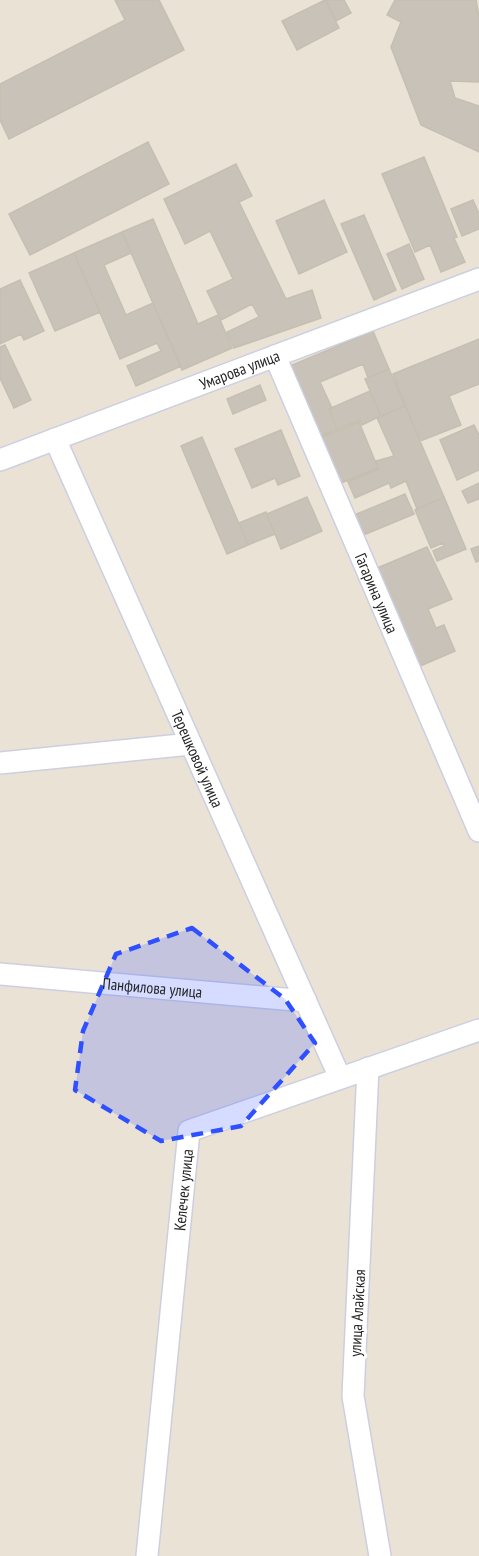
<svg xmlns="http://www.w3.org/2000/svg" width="479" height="1556" font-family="'PT Sans Narrow',sans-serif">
<rect width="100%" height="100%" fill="#ebe2d6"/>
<path fill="#c8c2b9" stroke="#c5bfb0" stroke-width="1.5" d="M115,0H159L184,50L9,139L0,120V84L125,20Z
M325,0L339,28L297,50L282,21Z
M328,0H344L351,13L336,21L326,1Z
M395,0H476L479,17V82L450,81L455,98L479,106V152L421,125L391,47L401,22L387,15Z
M148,142L169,184L30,255L9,214Z
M424,157L457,237L454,238L465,262L441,272L430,245L415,252L382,174Z
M236,164L252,196L239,202L286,299L312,290L321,318L234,348L227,332L259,317L252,304L221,320L207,291L233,279L210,231L185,244L164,199Z
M324,200L347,252L299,274L276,221Z
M473,200L479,214V229L462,236L451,209Z
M364,215L396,290L374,300L341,224Z
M153,219L198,324L218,315L232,348L182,370L122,232Z
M122,232L131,253L104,265L126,315L153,303L181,366L136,386L127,366L161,351L157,343L120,359L74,253Z
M409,244L424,279L402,289L387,254Z
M74,253L100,312L55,331L29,273Z
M20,280L44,331L24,340L21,334L0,344V289Z
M373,331L389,369L368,378L363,364L320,382L332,408L329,409L337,429L318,437L288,367Z
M479,339V384L449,396L461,425L420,441L393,374Z
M5,345L31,400L14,408L0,378V347Z
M389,369L405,406L381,416L365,379Z
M260,385L266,400L233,414L227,399Z
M370,391L381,416L362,425L360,420L337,429L329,409Z
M405,406L444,497L417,509L406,481L391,488L389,483L355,498L348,482L379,469L376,461L394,456L377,418Z
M359,422L378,468L336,485L317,439Z
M474,425L479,435V470L457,480L440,440Z
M281,430L300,476L278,485L275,478L252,488L235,449Z
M202,437L248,545L227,554L181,446Z
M479,483V499L468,503L462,491Z
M405,494L414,514L361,536L352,516Z
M307,497L322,531L281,549L267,514Z
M444,497L466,549L437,561L433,551L444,546L443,543L431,548L415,510Z
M266,512L275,534L248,545L239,523Z
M479,546V561L476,562L471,549Z
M427,547L452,599L428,609L436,628L444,625L455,651L418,667L375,569Z"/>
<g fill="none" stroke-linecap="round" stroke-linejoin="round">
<g stroke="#cccfe1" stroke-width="24">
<g id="minor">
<path id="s1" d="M275,356L479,831"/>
<path id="s2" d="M55,439L340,1078"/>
<path id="s3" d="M0,460L479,279"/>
<path d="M0,763L191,744"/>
<path id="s4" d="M0,974L306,1001"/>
<path d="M368,1068L353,1396L380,1556"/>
<path id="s5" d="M147,1556L189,1131L479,1030"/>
</g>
</g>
<use href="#minor" stroke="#fff" stroke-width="21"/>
</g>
<path fill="#2f50ff" fill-opacity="0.2" stroke="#2f50ff" stroke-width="4.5" stroke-dasharray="12 8" stroke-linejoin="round" d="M192,928L285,999L315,1043L241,1126L161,1141L75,1090L83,1031L116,954Z"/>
<g text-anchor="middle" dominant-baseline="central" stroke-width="6" stroke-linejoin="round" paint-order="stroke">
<g font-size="16" fill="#262626" stroke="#fff">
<text stroke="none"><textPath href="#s3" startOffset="256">Умарова улица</textPath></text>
<text stroke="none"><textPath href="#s1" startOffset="258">Гагарина улица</textPath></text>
<text stroke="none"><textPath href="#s2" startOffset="350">Терешковой улица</textPath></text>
<text stroke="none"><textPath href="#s4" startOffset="153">Панфилова улица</textPath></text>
<text stroke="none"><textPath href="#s5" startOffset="368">Келечек улица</textPath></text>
<text transform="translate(357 1313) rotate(-87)">улица Алайская</text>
</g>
</g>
</svg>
